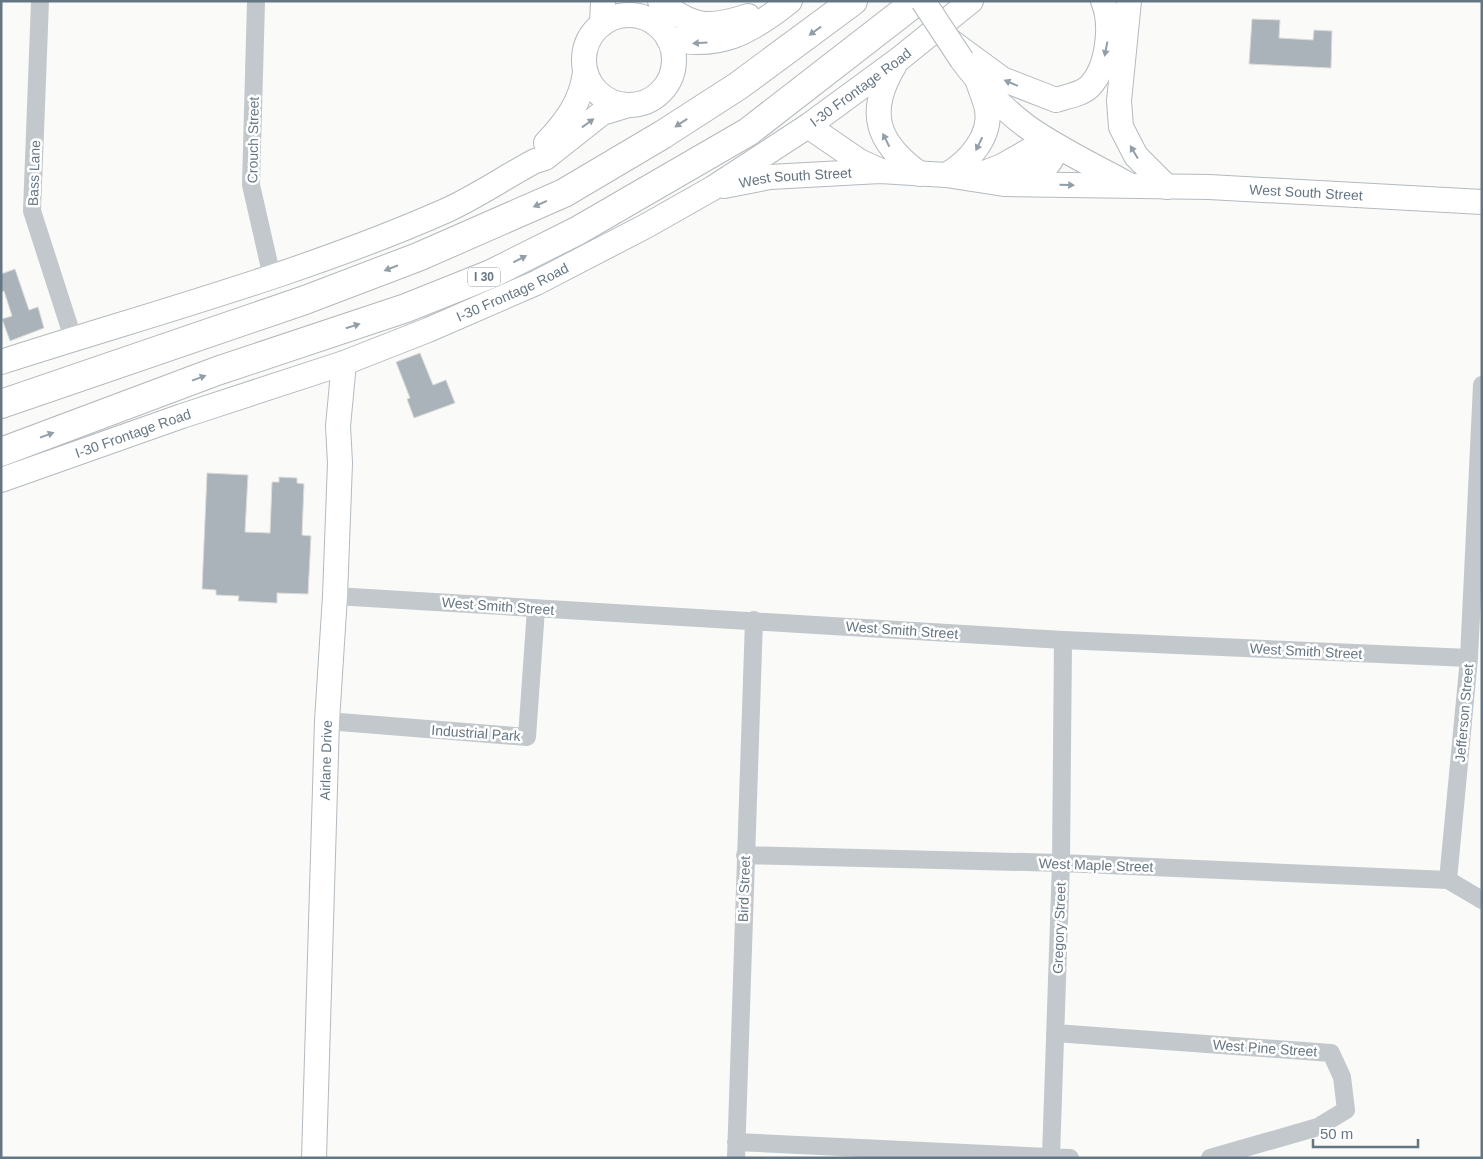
<svg xmlns="http://www.w3.org/2000/svg" width="1483" height="1159" font-family="Helvetica,sans-serif">
<rect width="100%" height="100%" fill="#fafaf8"/>
<path fill="#aab3b9" stroke="#dcdcda" d="M1252,19L1280,20L1279,38L1313,40L1314,30L1332,31L1331,68L1249,64Z
M15,269L29,310L38,307L44,328L10,341L2,319L12,316L4,291L1,292V274Z
M420,353L433,385L446,380L455,403L414,418L407,399L410,398L396,362Z
M207,473L248,475L245,532L270,533L272,482H279V477L297,478V483L304,484L302,535L311,536L308,594L277,593V603L238,601L239,596L216,595V590L202,589Z"/>
<g fill="none" stroke-linecap="round" stroke-linejoin="round">
<g stroke="#b3babf" stroke-width="26">
<g id="secondary">
<path d="M660,1C692,28 709,29 748,16"/>
<path d="M1129,1L1119,101L1121,127L1136,156L1167,187"/>
<circle cx="629" cy="60" r="45"/>
<path d="M602,24L603,1"/>
<path d="M668,38C719,51 751,32 790,1"/>
<path d="M949,40L1002,79L1056,100C1065,97 1082,94 1089,87C1108,68 1113,25 1103,1"/>
<path d="M962,60C980,84 1002,108 1026,126C1058,149 1095,166 1129,185"/>
<path d="M894,66C866,113 877,143 920,174"/>
<path d="M808,126L859,161L879,170"/>
<path d="M546,143C566,122 581,102 585,73"/>
<path d="M946,175C968,163 992,136 987,109C985,100 981,91 978,82"/>
<path d="M971,178L1002,166L1032,149L1057,146C1050,170 1038,174 1015,180"/>
<path id="s1" d="M724,186L770,177L880,171L946,175L1004,184L1209,187L1482,202"/>
<path d="M1,362C150,314 302,274 445,211C476,197 505,177 535,161L545,158L602,113L625,106"/>
<path id="s2" d="M1,480L182,416L344,363L428,330L536,283L646,226L713,188L808,126L898,60L971,1"/>
<path id="s3" d="M314,1158L327,721L335,596L340,463L338,426L344,363"/>
</g>
</g>
<g stroke="#b4b9bd" stroke-width="30">
<path id="highway" d="M1,404L305,300L418,257L564,193L662,135L738,86L853,1
M1,452L217,371L406,308L491,274L577,231L748,132L917,1"/>
</g>
<path stroke="#c3c8cc" stroke-width="18" d="M40,1L32,211L73,338
M256,1L251,185L272,277
M1482,385L1469,658L1448,880L1482,900
M335,596L1063,640L1469,658
M327,721L527,737L536,609
M745,855L1061,863L1448,880
M1055,1033L1331,1053L1342,1077L1346,1110L1318,1127L1210,1158
M736,1142L1070,1158
M1051,1156L1061,863L1063,640
M736,1158L754,620"/>
<use href="#secondary" stroke="#fff" stroke-width="24"/>
<use href="#highway" stroke="#fff" stroke-width="28"/>
<g stroke="#b3babf" stroke-width="26" stroke-linecap="butt">
<path id="secondary-bridge" d="M923,1L962,60"/>
</g>
<use href="#secondary-bridge" stroke="#fff" stroke-width="24"/>
</g>
<defs><path id="oneway-solid" d="M-6-.8H1V-3.2L6.5 0L1 3.2V.8H-6Z" transform="scale(1.25)"/></defs>
<g fill="#939fa8">
<use href="#oneway-solid" transform="translate(815 31) rotate(144)"/>
<use href="#oneway-solid" transform="translate(700 43) rotate(176)"/>
<use href="#oneway-solid" transform="translate(1106 49) rotate(101)"/>
<use href="#oneway-solid" transform="translate(1011 83) rotate(-157)"/>
<use href="#oneway-solid" transform="translate(588 123) rotate(-36)"/>
<use href="#oneway-solid" transform="translate(681 123) rotate(147)"/>
<use href="#oneway-solid" transform="translate(886 140) rotate(-117)"/>
<use href="#oneway-solid" transform="translate(979 144) rotate(116)"/>
<use href="#oneway-solid" transform="translate(1134 152) rotate(-121)"/>
<use href="#oneway-solid" transform="translate(1067 185) rotate(2)"/>
<use href="#oneway-solid" transform="translate(540 204) rotate(156)"/>
<use href="#oneway-solid" transform="translate(520 259) rotate(-27)"/>
<use href="#oneway-solid" transform="translate(391 268) rotate(159)"/>
<use href="#oneway-solid" transform="translate(353 326) rotate(-18)"/>
<use href="#oneway-solid" transform="translate(199 378) rotate(-20)"/>
<use href="#oneway-solid" transform="translate(47 435) rotate(-20)"/>
</g>
<g text-anchor="middle" dominant-baseline="central" stroke-width="5" stroke-linejoin="round" paint-order="stroke">
<rect fill="#fff" stroke="#939fa8" stroke-width="1" x="468" y="267.5" width="32" height="19" rx="4"/>
<g font-size="12" font-weight="bold" fill="#657683">
<text x="484" y="277">I 30</text>
</g>
<g font-size="14" fill="#657683" stroke="#fff">
<text stroke="none"><textPath href="#s2" startOffset="950">I-30 Frontage Road</textPath></text>
<text transform="translate(253 140) rotate(-89)">Crouch Street</text>
<text transform="translate(34 173) rotate(-88)">Bass Lane</text>
<text stroke="none"><textPath href="#s1" startOffset="72">West South Street</textPath></text>
<text stroke="none"><textPath href="#s1" startOffset="584">West South Street</textPath></text>
<text stroke="none"><textPath href="#s2" startOffset="545">I-30 Frontage Road</textPath></text>
<text stroke="none"><textPath href="#s2" startOffset="140">I-30 Frontage Road</textPath></text>
<text transform="translate(498 606) rotate(4)">West Smith Street</text>
<text transform="translate(902 630) rotate(4)">West Smith Street</text>
<text transform="translate(1306 651) rotate(3)">West Smith Street</text>
<text transform="translate(1464 713) rotate(-85)">Jefferson Street</text>
<text transform="translate(476 733) rotate(4)">Industrial Park</text>
<text stroke="none"><textPath href="#s3" startOffset="398">Airlane Drive</textPath></text>
<text transform="translate(1096 865) rotate(2)">West Maple Street</text>
<text transform="translate(744 889) rotate(-88)">Bird Street</text>
<text transform="translate(1059 928) rotate(-88)">Gregory Street</text>
<text transform="translate(1265 1048) rotate(4)">West Pine Street</text>
</g>
</g>
<rect width="1483" height="1159" fill="none" stroke="#657683" stroke-width="5"/>
<path d="M1313 1139v8h105v-8" fill="none" stroke="#657683" stroke-width="2.5"/>
<text x="1320" y="1139" font-size="15" fill="#657683" stroke="#ffffff" stroke-width="4" paint-order="stroke">50 m</text>
</svg>
